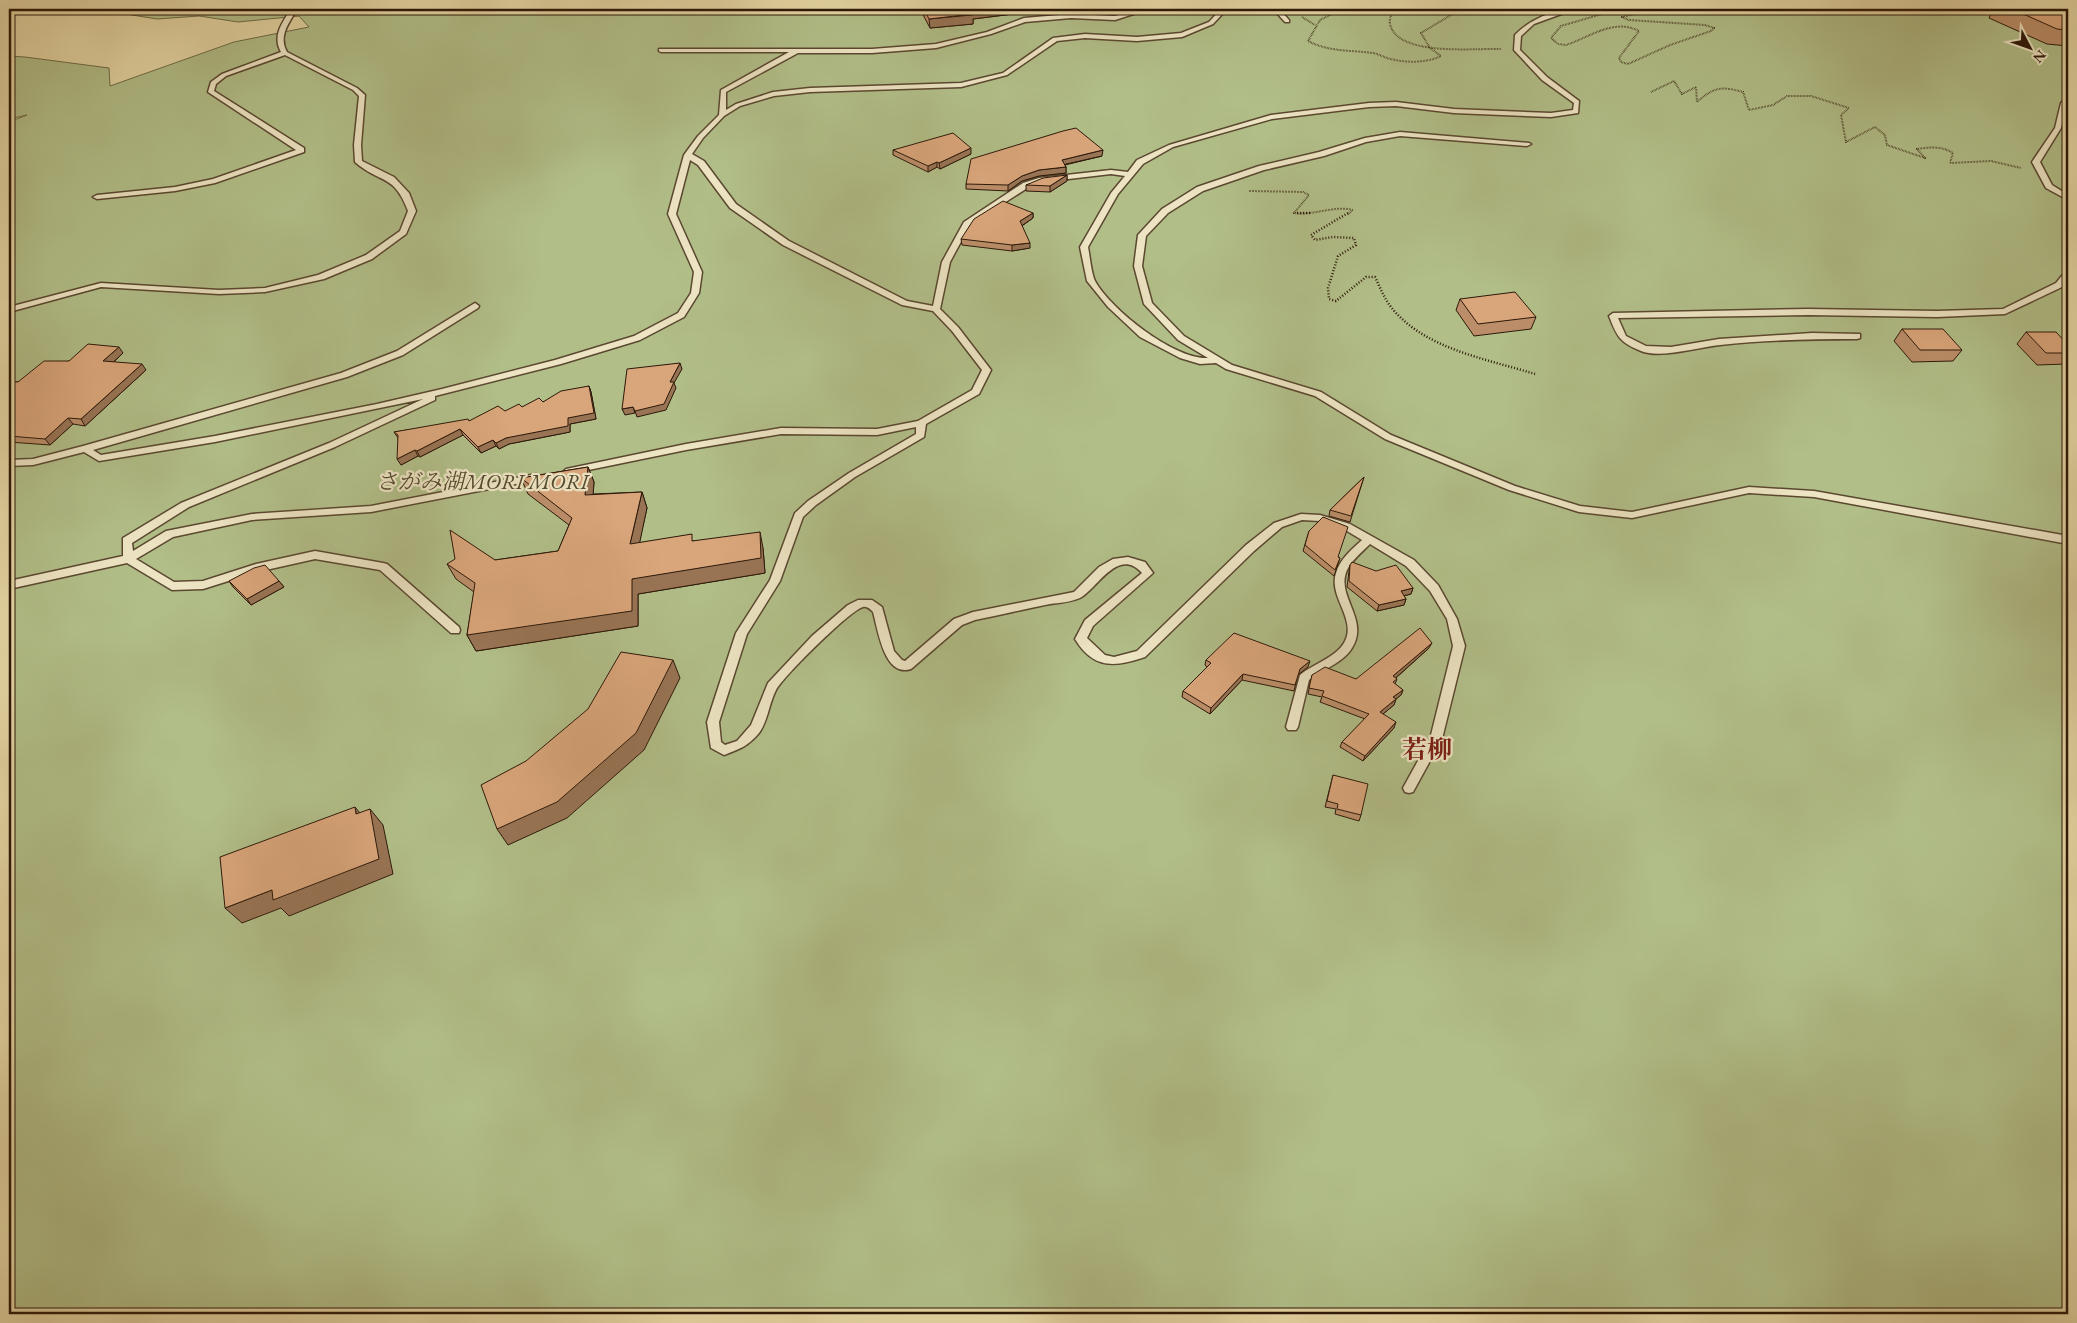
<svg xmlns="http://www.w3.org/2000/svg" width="2077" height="1323" font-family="'EB Garamond','Noto Serif JP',serif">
<rect width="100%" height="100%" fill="#e4d6a3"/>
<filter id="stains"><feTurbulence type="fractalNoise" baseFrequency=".004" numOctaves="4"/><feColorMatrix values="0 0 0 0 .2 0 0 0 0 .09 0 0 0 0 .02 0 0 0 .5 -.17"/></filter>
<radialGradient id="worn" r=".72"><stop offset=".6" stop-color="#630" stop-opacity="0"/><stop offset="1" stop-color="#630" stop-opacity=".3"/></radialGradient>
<path fill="#b1be88" stroke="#6e6b48" d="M95,9H2068V1314H9V122L27,115L9,119V56L25,57L109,68L110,86L234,42L309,27L299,16L238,22L199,16L157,19Z"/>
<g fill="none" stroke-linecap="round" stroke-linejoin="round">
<g stroke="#5a4830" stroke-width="3">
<path id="lane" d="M291,9H297C289,23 278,36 287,52L357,88L365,95L361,145L362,161L394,177L409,193L416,211L406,234L372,259L324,279L265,292L219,294L101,287L9,312V307L101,283L219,290L265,288L318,275L366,255L400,231L408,211C394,173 380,184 355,162L354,145L359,96L353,90L285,55L226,76L216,84L214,91L304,148V152L215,183L175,191L97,199L93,197L97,195L175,187L213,179L296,150L208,92L211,82L222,74L281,52C272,36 282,23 291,9Z
M1140,9H1149L1115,20L1071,18L1025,22L991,34L936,48L872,53H798L726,92V110L736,104L773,92L810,88L961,83L1003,73L1053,38L1085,34L1137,37L1181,33L1209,22L1221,9H1227L1213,24L1182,37L1137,41L1085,38L1057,41L1007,75L961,87L810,92L774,96L740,106L724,116L703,138L692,154L704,161L736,204L789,241L907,301L933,306L942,262L964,222L1023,183L1039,178L1111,170L1128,172L1137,160L1169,145L1271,115L1369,103L1396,102L1454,109L1551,113L1573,110L1574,103L1542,80L1514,50L1515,35C1529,20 1554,9 1575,9L1534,24L1521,36L1520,50L1547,77L1579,101L1578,113L1551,117L1454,113L1396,106L1369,107L1272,119L1173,147L1143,164L1118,194L1088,247C1090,257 1091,272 1095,281C1111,310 1175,360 1208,358L1178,340L1144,304L1134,266L1138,235L1162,209L1197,187L1259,166L1319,152L1365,138L1400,132L1529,143L1531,144L1527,146L1400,136L1366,142L1324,156L1264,170L1203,191L1168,213L1146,236L1142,266L1152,303L1184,336L1232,365L1321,392L1391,435L1515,486L1580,506L1632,512L1749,487L1814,491L2068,536V544L1814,497L1749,493L1632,518L1579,512L1509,490L1385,439L1315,396L1226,369L1216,363L1200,364L1180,358L1140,337L1108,307L1087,281L1080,247L1111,193L1125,176L1111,174L1043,182L1029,187L970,225L950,262L940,309L958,327L991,370L979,394L926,424L924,437L855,477L816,505L803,517L780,581L747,634L719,722L721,742L725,745L737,741L751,725L768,683L812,636L848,605L858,600H872L882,607L894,651L902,660L905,661L954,619L973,612L1074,592L1099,567L1113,559L1128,557L1145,562L1153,573L1093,626L1087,638L1105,655L1114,657L1137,651L1246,545L1274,523L1301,514L1320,515L1350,524L1414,560L1438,585L1457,619L1465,646L1442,739L1413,792L1409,793L1405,792L1403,788L1430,739L1453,646L1447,619L1430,591L1406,566L1370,544C1362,552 1352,560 1347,570C1335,596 1370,619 1352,648C1343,663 1323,669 1309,680L1298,727L1296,730H1288L1286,727L1300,675C1313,664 1335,658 1344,643C1358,620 1328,597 1336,573C1340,559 1352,549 1362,540L1342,528L1320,521L1302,520L1282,527L1254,551L1145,657C1115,667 1094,670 1075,639L1085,620L1142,573C1118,546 1097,589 1080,598C1071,602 1059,603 1050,604C1025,609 1000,615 975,620L962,625L911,669C884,678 878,629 873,612C870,609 867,606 863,607C850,610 783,677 776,690C769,703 768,721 759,733C748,746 740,749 724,755L711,748L707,722L736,633L770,580L795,513L808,501L849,473L916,434V427L877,435L781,434L686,450L569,474L566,473L564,471L566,469L686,444L781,428L877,429L918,421L972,390L982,370L952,331L933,311L902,305L783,245L730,208L698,165L690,160L676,214L702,272L699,293L684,317L640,340L561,364L435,396V400L335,447L189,507L132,543L133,551L166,531L252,514L371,506L536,474L539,475L541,477L536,480L371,512L252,520L173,537L136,559L174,582L203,581L256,564L315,551L383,563L387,564L459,627L460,630L459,633H451L380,570L315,559L257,572L203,589L172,590L127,563L9,589V581L123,556V538L181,503L329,443L423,399L215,442L99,461L84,452L33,465L9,466V460L33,459L83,446L341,373L397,351L475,303L479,306L478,308L403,355L347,377L93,450L101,455L215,436L377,404L442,389L555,360L634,336L678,313L691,293L694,272L668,214L684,155L698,136L719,115L721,90L789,52H661L659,51V49H872L936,44L987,32L1024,18L1071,14L1115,16Z
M1273,9H1279L1289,20V22H1285Z
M2068,97L2061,128L2040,162L2052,185L2068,195V200L2046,188L2032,162L2055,128L2061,103Z
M2065,272H2068V279L2062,287L2005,314L1937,317L1808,315L1618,318L1626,336L1646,346L1671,347L1719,339L1812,333L1860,334V338L1857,339C1811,339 1765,340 1720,345C1699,347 1660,359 1641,351C1619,342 1617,336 1609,316L1613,313L1808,309L1937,311L2003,309L2056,283Z"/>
</g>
<path stroke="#2c1809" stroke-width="2" stroke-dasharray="0.5 1" stroke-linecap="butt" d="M1342,9L1320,20L1308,41C1329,52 1350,50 1373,53C1379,54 1385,58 1391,59C1406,63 1427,63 1441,56L1430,48L1421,33L1461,9
M1393,9C1392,14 1389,19 1390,24C1397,57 1475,48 1501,49
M1619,9L1717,11L1678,14H1634L1622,17L1629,20L1705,25L1714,28L1711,31L1670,45L1628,64L1621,62L1619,58L1639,31C1614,18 1590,37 1566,45L1558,44L1551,38L1561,26Z
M1302,17L1315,25
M1651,92L1674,81L1682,94L1696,87L1697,102C1714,87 1721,86 1743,92L1749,110L1773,105L1787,96H1811L1849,108L1841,115L1846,142L1875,127L1885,135L1887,145L1925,158L1917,149C1930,147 1942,146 1953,153L1950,163L1991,161L2021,168
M1249,191L1303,192L1309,195L1294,213C1314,216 1333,205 1353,210L1347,215"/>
<path stroke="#2c1809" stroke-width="2.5" stroke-dasharray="1 2" stroke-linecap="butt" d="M1297,213H1310
M1348,213L1311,235L1315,240L1333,237L1354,238L1356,245L1338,256L1328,288L1329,299L1336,301L1366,277H1375C1380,287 1384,298 1391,307C1424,349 1487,359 1535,374"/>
<use href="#lane" fill="#ede4c3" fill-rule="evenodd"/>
</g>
<path fill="#bb8e69" stroke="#2c1809" d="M920,9H1013V14L973,19V24L930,28Z
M1993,9H2068V46L2047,44L1989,18Z
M893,150L971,154L940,169L937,167L928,172L893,155Z
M1102,156L1065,165L1066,167V173L1039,176L1022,181L1008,191L966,189V184Z
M1067,175V181L1050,192L1026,191V185Z
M1033,213V218L1022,226L1030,248L1012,251L962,245L961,239Z
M1460,299L1536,317L1531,329L1474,336L1456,310Z
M1902,329L1962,350L1953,361L1912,362L1894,341Z
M2026,332L2068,345V362L2066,364L2037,365L2017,344Z
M123,353L114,362L146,370L85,426L73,424L50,445L9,442V381L18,382L69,361Z
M589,386L591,392L596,419L570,424V432L509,444L499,449L496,446L481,453L463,435L420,457L418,456L401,465L398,438L394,432L469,421L543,402Z
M588,467L594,482L593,494L642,492L647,508L639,543L694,541L763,548L765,573L638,594V626L476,651L467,635L474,592L456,579L447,564L495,560L558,551L569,525L528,494L521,478Z
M1364,477L1350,522L1329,516L1330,510Z
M1309,531L1338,557L1340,558L1334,576L1303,551Z
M1350,565L1413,588L1411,594L1404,596L1406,599L1404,605L1377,611L1347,587L1349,571Z
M229,581H279L284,587L251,605L233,587Z
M1429,648L1396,678L1397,679L1395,684L1403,690L1401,695L1396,699L1394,705L1383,714L1394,728L1363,761L1340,747L1342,742L1365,719L1320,702L1322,697L1308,694L1312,675L1356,679Z
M1206,660L1308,667L1298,674L1294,691L1242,680L1210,714L1182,697L1183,691L1207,667L1205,665Z
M1333,775L1361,815L1359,821L1335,814L1336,809L1325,807Z"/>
<path fill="#987455" stroke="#2c1809" d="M981,9H1013V14L973,19V24L930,28L929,19L972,15V10Z
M971,148V154L940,169L939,163Z
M1103,150L1102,156L1062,165V160Z
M937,162V167L928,172V166Z
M1066,167V173L1039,176L1022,181L1008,191V185L1022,176L1039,170Z
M1067,175V181L1050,192V186Z
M1033,213V218L1020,227V221Z
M1030,243V248L1012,251V245Z
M119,347L123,353L108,367L103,361Z
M680,363L682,369L674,383L676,388L666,410L637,417L635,411L670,382Z
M142,364L146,370L85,426L81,419Z
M589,386L591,392L596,419L570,424V432L509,444L499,449L496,443L506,438L568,418Z
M633,407L635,413L625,415L622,409Z
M68,418L73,424L50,445L45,439Z
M460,429L463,435L420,457L417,451Z
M493,440L496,446L481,453L478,447Z
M415,450L418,456L401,465L397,459Z
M588,467L594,482L592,510L585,495Z
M642,492L647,508L636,560L630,544Z
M760,532L763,548L765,573L638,594V626L476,651L467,635L632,579Z
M279,581L284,587L251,605L247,599Z
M1413,588L1411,594L1399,597L1401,591Z
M1406,599L1404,605L1377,611L1379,605Z
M1432,643L1429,648L1391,682L1393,676Z
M673,660L680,678L644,750L567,818L508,845L497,829Z
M1310,661L1308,667L1298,675L1300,669Z
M1243,674L1242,680L1210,714L1211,708Z
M1403,690L1401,695L1391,703L1393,697Z
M1396,699L1394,705L1378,718L1380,712Z
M1396,722L1394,728L1363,761L1365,756Z
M355,807L368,823L356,814Z
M370,809L383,825L393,874L289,916L281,908L242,923L225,908L272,890Z"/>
<path fill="#d9a57a" stroke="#2c1809" d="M924,9H970L973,14L929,19Z
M2012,9H2068V30L2057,29Z
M1076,128L1103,150L1062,160L1066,167L1039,170L1022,176L1008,185L966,184L971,159L1063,131Z
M953,133L971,148L939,163L937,162L928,166L893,150Z
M1067,175L1050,186L1026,185L1043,178Z
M1003,201L1033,213L1020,221L1030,243L1012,245L961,239L974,219Z
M1515,292L1536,317L1478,324L1460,299Z
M1902,329H1943L1962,350H1920Z
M2026,332H2056L2068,345V353H2046Z
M88,344L119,347L103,361L142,364L81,419L68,418L45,439L9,436V381L18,382L44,361H69Z
M680,363L670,382H674L664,404L635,411L633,407L622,409L627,369Z
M589,386L594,413L568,418V426L506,438L496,443L493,440L478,447L460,429L417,451L415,450L397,459L398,435L394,432L468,419L469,421L498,406L505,411L519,404L522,407L539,398L543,402L561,391Z
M588,467L585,495L642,492L630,544L692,534V541L760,532L761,558L632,579V611L467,635L475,583L447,564L455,559L450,530L495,560L558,551L572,518L521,478Z
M1364,477L1351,516L1330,510Z
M1323,517L1348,527L1338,557L1340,558L1335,570L1305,545L1309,531Z
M1352,562L1376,571L1396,565L1413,588L1401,591L1406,599L1379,605L1349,581L1350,565Z
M265,565L279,581L247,599L229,581L254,568Z
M1420,628L1432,643L1393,676L1397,679L1393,682L1403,690L1393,697L1396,699L1380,712L1396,722L1365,756L1342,742L1369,714L1322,696L1324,691L1309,688L1312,675L1325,667L1356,679Z
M1234,633L1310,661L1300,669L1295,685L1243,674L1211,708L1183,691L1211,663L1206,660Z
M621,652L673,660L636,733L557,802L497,829L481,785L526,761L588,709Z
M1333,775L1368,784L1361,815L1337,809L1338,804L1327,801Z
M355,807L356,814L370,809L379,859L273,900L272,890L225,908L220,857Z"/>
<g text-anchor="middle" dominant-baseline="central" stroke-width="4.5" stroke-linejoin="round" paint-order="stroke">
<g font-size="22" font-style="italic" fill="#544a2f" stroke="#ede4c3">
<text x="482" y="481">さがみ湖MORI MORI</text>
</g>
<g font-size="25" font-weight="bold" fill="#7a1f14" stroke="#ede4c3">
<text x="1427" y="749">若柳</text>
</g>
</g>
<rect width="2077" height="1323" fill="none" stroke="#e4d6a3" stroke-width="30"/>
<rect x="10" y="10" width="2057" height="1303" fill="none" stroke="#2c1809" stroke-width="2.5"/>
<rect x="15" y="15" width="2047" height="1293" fill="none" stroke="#2c1809"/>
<g transform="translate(2030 48) rotate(131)" stroke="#ede4c3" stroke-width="4" paint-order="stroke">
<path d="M0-4L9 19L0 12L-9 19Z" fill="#2c1809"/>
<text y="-8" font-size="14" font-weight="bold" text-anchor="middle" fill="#2c1809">N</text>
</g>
<rect width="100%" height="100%" filter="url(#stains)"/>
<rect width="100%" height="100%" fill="url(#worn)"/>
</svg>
